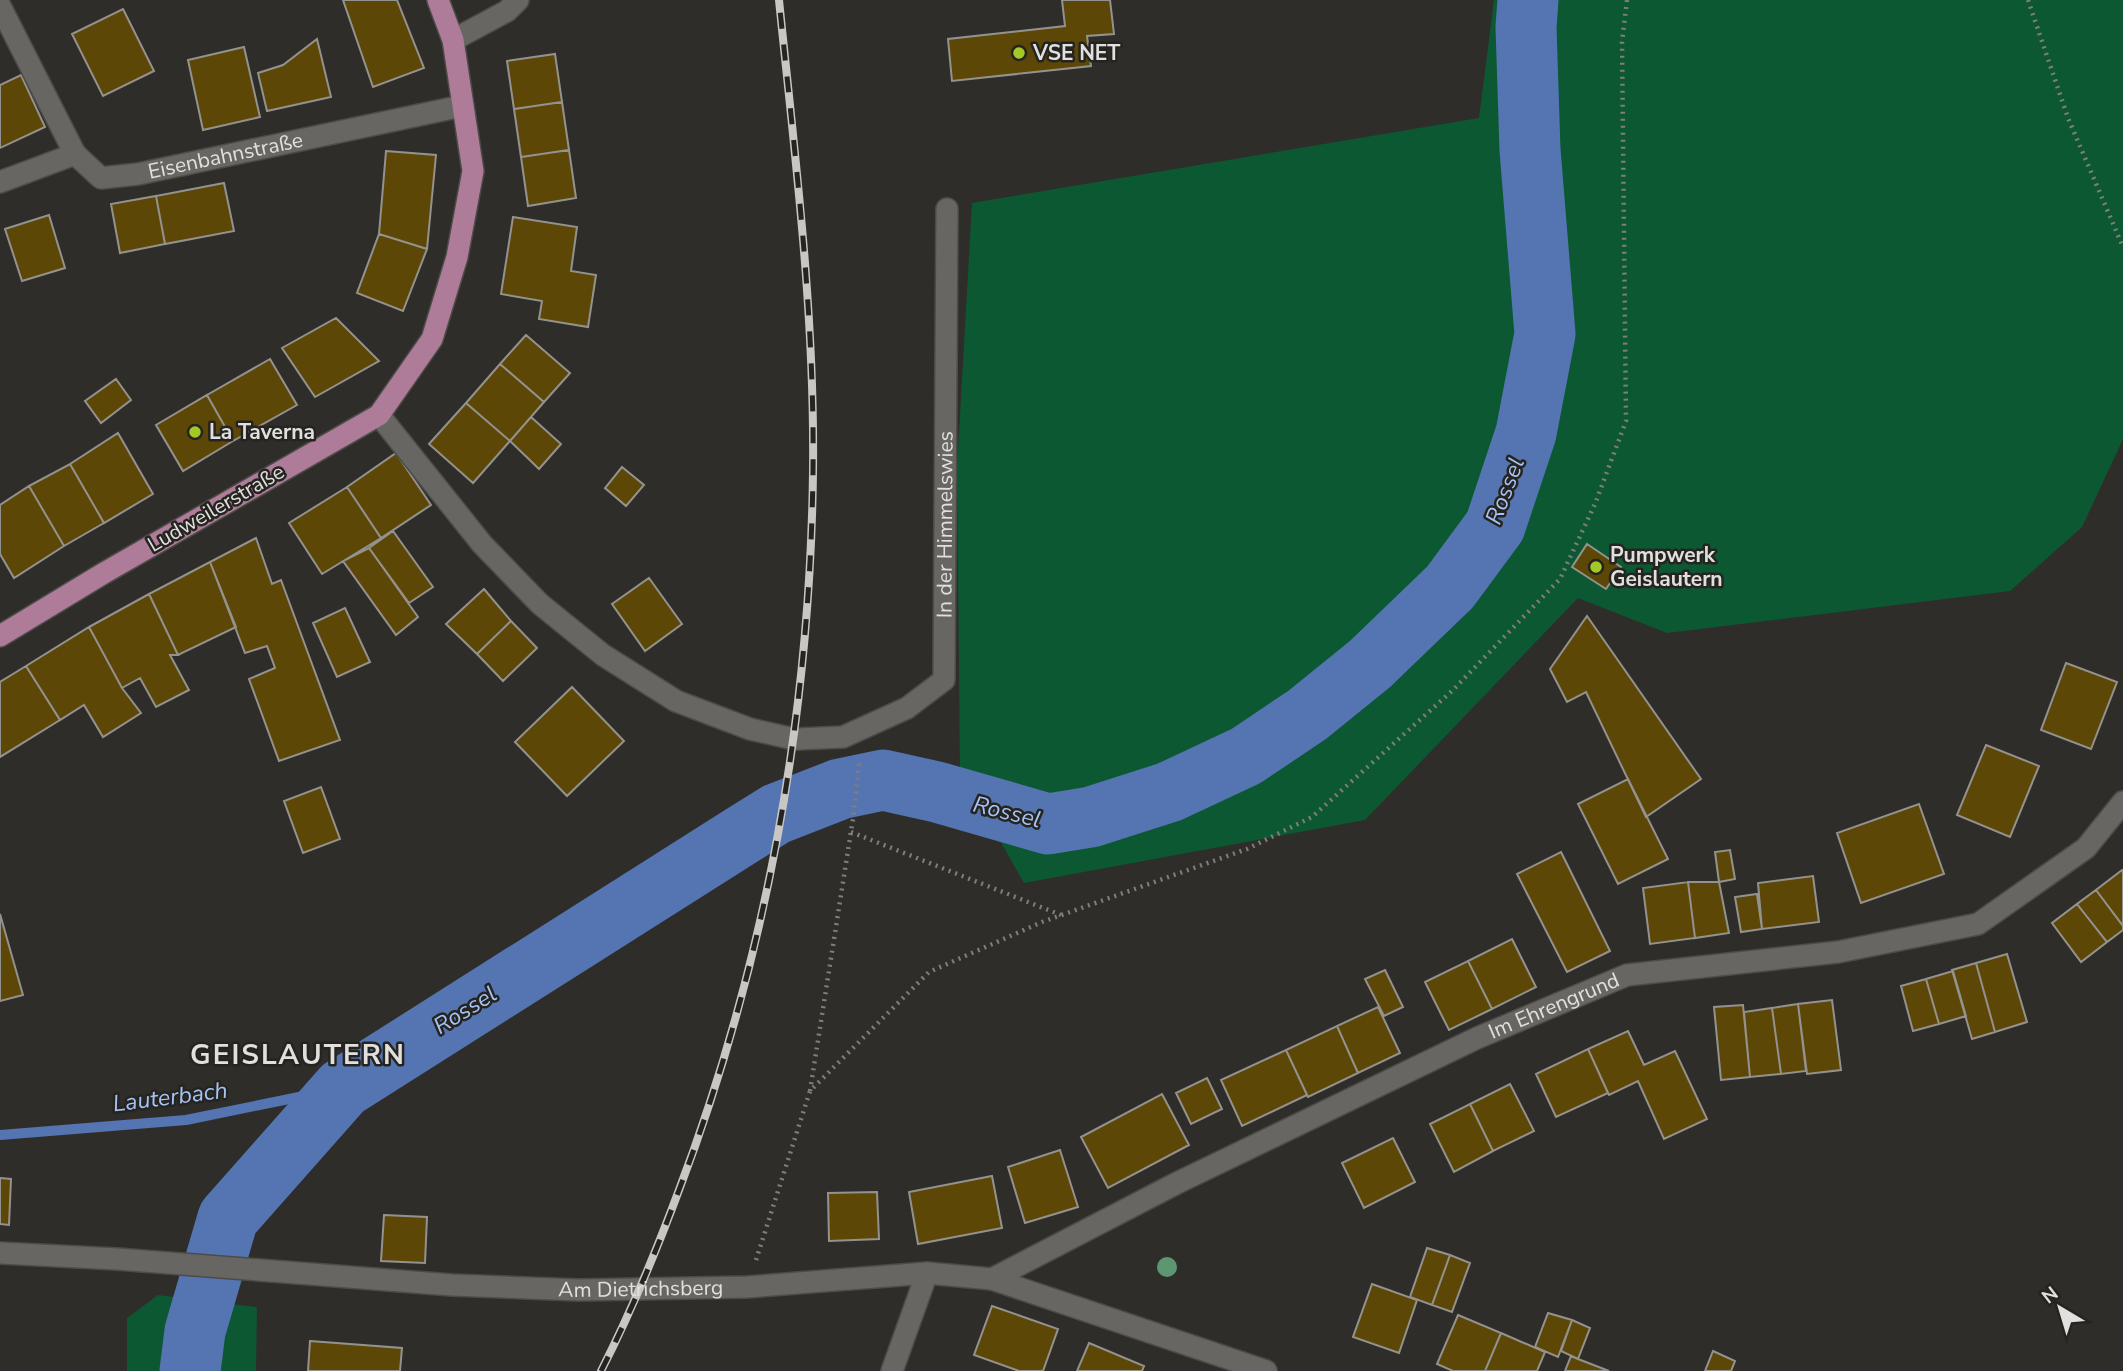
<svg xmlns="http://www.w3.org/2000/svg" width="2123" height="1371" font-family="'Nunito Sans',sans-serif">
<rect width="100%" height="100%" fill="#2f2d2a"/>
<path fill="#0c5833" d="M1494,0H2123V439L2082,527L2010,591L1667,633L1578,598L1365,820L1024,883L960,770L957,468L972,203L1479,118Z
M158,1295L257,1307L256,1371H127V1318Z"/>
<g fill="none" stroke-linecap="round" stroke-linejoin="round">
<path stroke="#5475b1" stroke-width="10" d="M0,1135L186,1120L343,1088"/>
<path stroke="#5475b1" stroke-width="61" d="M190,1371L195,1331L228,1218L343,1088L744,834L776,814L840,789L883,780L937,792L1048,824L1091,817L1169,792L1246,756L1307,715L1370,664L1450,587L1495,526L1526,433L1545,334L1530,150L1526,27L1528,0"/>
</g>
<path fill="#5d4707" stroke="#94928e" stroke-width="2" d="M343,0H397L424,68L373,87Z
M1062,0H1110L1114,34L1087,36L1091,66L952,81L948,39L1065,26Z
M123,9L154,71L103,96L72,34Z
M317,39L331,97L267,111L258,73L283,65Z
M244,47L260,117L203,130L188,60Z
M555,54L562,102L514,109L507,61Z
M21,75L45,127L0,148V85Z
M562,102L569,150L521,157L514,109Z
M569,150L576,198L528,206L521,157Z
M386,151L436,155L427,249L379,234Z
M224,183L234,231L165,244L156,196Z
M156,196L165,244L120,253L111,204Z
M49,215L65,268L22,281L5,229Z
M513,217L577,227L571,271L596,275L588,327L539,319L542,301L501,294Z
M379,234L427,249L403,311L357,293Z
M336,318L379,361L315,397L282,348Z
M526,335L570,373L544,402L500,364Z
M270,359L297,405L233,441L207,395Z
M500,364L544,402L510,441L466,403Z
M116,379L131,400L101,423L85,401Z
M207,395L233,441L183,471L156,425Z
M466,403L510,441L473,483L429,444Z
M531,417L561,444L539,469L510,441Z
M118,433L153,494L104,523L70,464Z
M396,453L431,505L381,538L347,487Z
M70,464L104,523L64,546L29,486Z
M622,467L644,485L626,506L605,488Z
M29,486L64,546L14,578L0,554V505Z
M347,487L381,538L322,574L289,523Z
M393,531L433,587L409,603L369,548Z
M256,538L272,584L281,580L340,740L279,761L249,679L275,668L267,646L245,653L210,562Z
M1587,544L1621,567L1606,589L1572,567Z
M369,548L418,617L396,635L343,561Z
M210,562L236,627L178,655L149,594Z
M649,578L682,624L645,651L612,604Z
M484,589L511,621L477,654L446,624Z
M149,594L178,655H170L189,690L156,707L140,678L122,688L89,627Z
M345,608L370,662L337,677L313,623Z
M1587,616L1701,779L1646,817L1586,692L1567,702L1550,669Z
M511,621L537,648L503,681L477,654Z
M89,627L122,688L141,713L103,737L84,705L60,720L26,666Z
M2066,663L2117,682L2091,749L2041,730Z
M26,666L60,720L0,757V682Z
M572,687L624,741L567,796L515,742Z
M1986,745L2039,766L2010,837L1957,815Z
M1628,779L1668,859L1618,884L1578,804Z
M321,787L340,839L303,853L284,801Z
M1919,804L1944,874L1861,903L1837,833Z
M1730,850L1735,879L1719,882L1715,852Z
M1561,852L1610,951L1567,972L1517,874Z
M2122,870L2123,871V926L2096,890Z
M1813,876L1819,922L1762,929L1758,883Z
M1688,882H1719L1729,933L1695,938Z
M1688,882L1695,938L1650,944L1643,888Z
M2096,890L2123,926V930L2107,942L2077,904Z
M1757,894L1762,929L1741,932L1735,897Z
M2077,904L2107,942L2081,962L2052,923Z
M0,914L23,995L0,1001Z
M1512,939L1536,987L1492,1009L1468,961Z
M2007,954L2027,1022L1995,1032L1976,963Z
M1468,961L1492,1009L1449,1030L1425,982Z
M1976,963L1995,1032L1972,1039L1952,970Z
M1385,970L1403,1007L1384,1016L1365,979Z
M1953,971L1966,1016L1939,1024L1926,979Z
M1926,979L1939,1024L1913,1031L1901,986Z
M1832,1000L1841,1070L1807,1074L1798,1004Z
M1798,1004L1806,1071L1781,1074L1772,1008Z
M1743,1005L1750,1077L1721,1080L1714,1007Z
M1378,1007L1400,1053L1358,1073L1337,1026Z
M1772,1008L1781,1074L1750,1077L1744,1012Z
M1337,1026L1358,1073L1308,1097L1286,1050Z
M1628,1031L1644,1065L1675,1051L1707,1119L1664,1139L1638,1081L1609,1095L1588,1049Z
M1588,1049L1608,1093L1556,1117L1536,1074Z
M1286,1050L1307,1095L1242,1126L1221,1080Z
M1207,1078L1222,1109L1191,1124L1176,1093Z
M1510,1084L1534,1131L1493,1151L1470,1104Z
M1162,1094L1189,1145L1108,1188L1081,1137Z
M1470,1104L1493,1151L1454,1172L1430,1124Z
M1393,1138L1415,1182L1364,1208L1342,1163Z
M1060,1150L1078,1207L1025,1223L1008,1167Z
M992,1176L1002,1228L918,1244L909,1192Z
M0,1178L11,1179L9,1225L0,1224Z
M877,1192L879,1239L829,1241L828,1193Z
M384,1215L427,1217L425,1263L381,1261Z
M1427,1248L1450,1255L1432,1305L1410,1297Z
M1450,1255L1470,1263L1452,1312L1432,1305Z
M1372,1284L1417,1300L1399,1353L1353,1337Z
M992,1306L1058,1329L1043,1371H1019L974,1355Z
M1548,1313L1572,1320L1558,1357L1535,1347Z
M1458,1315L1501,1333L1485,1371H1453L1437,1364Z
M1572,1320L1590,1328L1578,1359L1561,1351Z
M1501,1333L1545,1352L1537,1371H1485Z
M310,1341L402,1348L400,1371H308Z
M1089,1343L1144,1366L1142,1371H1077Z
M1713,1351L1735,1361L1731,1371H1705Z
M1571,1356L1578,1359L1609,1371H1565Z"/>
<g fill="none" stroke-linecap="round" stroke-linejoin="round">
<g stroke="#4c4b48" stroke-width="24">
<g id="minor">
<path d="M0,6L75,154"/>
<path d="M453,40L507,11L518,0"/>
<path id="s1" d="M0,182L75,154L101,178L138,174L462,106"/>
<path d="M379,415L482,544L540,604L603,655L676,701L750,729L794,739"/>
<path id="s2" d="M798,739L843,737L907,708L944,680L947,209"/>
<path id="s3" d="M0,1253L117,1259L452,1285L579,1290L747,1287L927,1273L992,1279L1266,1371"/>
<path id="s4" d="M992,1279L1177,1183L1477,1038L1627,975L1838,952L1978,924L2086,848L2123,802"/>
<path d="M892,1371L927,1273"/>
</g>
</g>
<g stroke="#4c4b48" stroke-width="24">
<path id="major" d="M0,636L104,573L379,415L432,339L457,257L473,171L453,40L438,0"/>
</g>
<path stroke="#807e7c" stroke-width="4.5" stroke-dasharray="2 5" stroke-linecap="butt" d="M2028,0L2068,118L2123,247
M851,832L1061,915
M810,1091L853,819L859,765L857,761
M756,1260L810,1091L929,972L1042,922L1247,849L1312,817L1453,690L1560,579L1595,504L1626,421L1622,42L1627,0"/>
<use href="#minor" stroke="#686663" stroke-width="21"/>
<use href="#major" stroke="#ae7b98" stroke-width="21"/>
<g stroke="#c8c7c4" stroke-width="8">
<path id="rail" d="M601,1371C631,1312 656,1252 679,1190C766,961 810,716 813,472C815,314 795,157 779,0"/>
</g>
<use href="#rail" stroke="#252420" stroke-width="5" stroke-dasharray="16" stroke-linecap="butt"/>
</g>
<circle fill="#5e9672" cx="1167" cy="1267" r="10"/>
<g fill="#a4c825" stroke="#252420" stroke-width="2.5">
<circle cx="1019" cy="53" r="7"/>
<circle cx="195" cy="432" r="7"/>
<circle cx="1596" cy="567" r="7"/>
</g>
<g text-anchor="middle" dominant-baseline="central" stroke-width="5" stroke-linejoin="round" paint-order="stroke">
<g font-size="21" font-weight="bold" fill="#e1e0de" stroke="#252420" text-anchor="start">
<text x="1033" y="53">VSE NET</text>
<text x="209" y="432">La Taverna</text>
<text x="1610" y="555">Pumpwerk<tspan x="1610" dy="24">Geislautern</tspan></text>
</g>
<g font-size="21" fill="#e1e0de" stroke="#252420">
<text stroke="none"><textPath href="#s1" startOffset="242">Eisenbahnstraße</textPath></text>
<text transform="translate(216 508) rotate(-30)">Ludweilerstraße</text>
<text stroke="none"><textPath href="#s2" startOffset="317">In der Himmelswies</textPath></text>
<text stroke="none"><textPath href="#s4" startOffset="625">Im Ehrengrund</textPath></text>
<text stroke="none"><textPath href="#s3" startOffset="642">Am Dietrichsberg</textPath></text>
</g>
<g font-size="23" font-style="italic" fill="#a6c3f5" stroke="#252420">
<text transform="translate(1505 491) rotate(-69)">Rossel</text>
<text transform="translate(1007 812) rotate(14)">Rossel</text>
<text transform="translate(465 1010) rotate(-32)">Rossel</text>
<text transform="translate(170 1097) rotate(-7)">Lauterbach</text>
</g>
<g font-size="28" font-weight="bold" letter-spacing="2" fill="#e1e0de" stroke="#252420">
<text x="298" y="1055">GEISLAUTERN</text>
</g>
</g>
<g transform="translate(2060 1308) rotate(322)" stroke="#252420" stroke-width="5" paint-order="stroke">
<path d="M0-5L12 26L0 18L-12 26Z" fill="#e1e0de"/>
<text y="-10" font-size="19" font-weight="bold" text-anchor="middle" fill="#e1e0de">N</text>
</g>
</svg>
